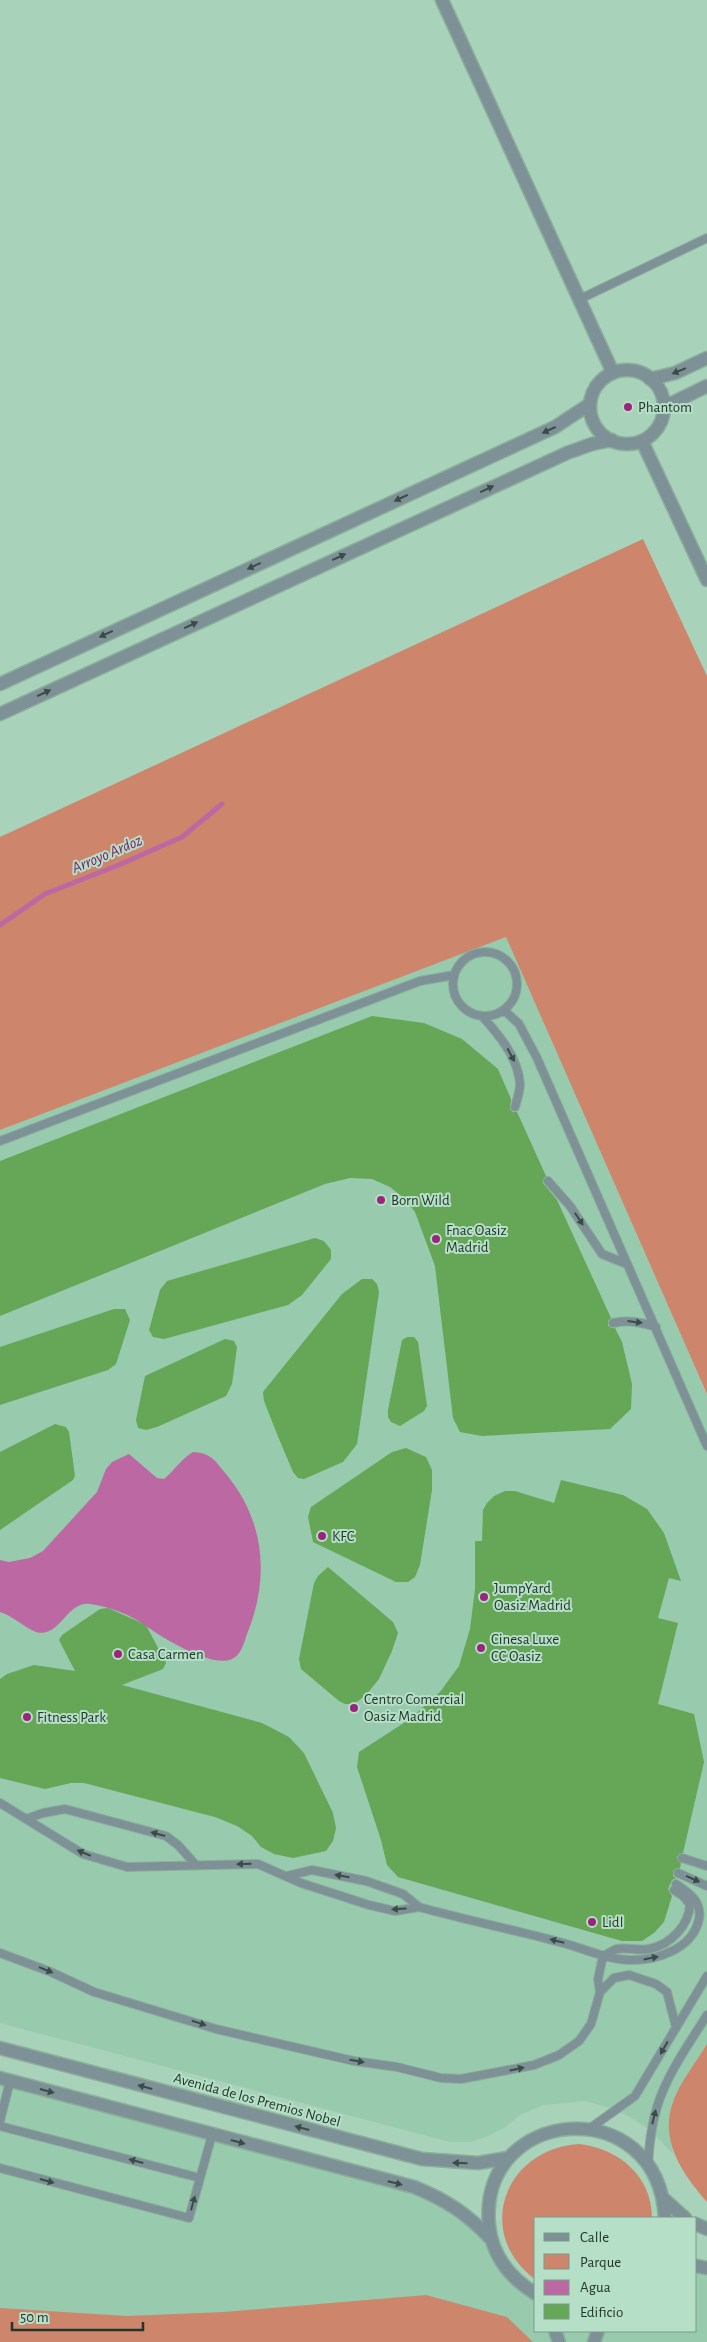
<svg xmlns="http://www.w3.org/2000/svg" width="707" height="2342" font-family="'Alegreya Sans',sans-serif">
<rect width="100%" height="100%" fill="#a8d2ba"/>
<path fill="#98caae" d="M506,937L707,1394V2044L672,2105L670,2138L673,2154L651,2131L635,2120L616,2110L586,2101L544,2105L521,2114L504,2128L488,2136L471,2142H450L0,2023V1130Z
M0,2078L414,2187L471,2219L501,2263L536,2294V2331H696V2266L707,2268V2342H0Z"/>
<path fill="#cd866c" d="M643,539L707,676V1394L506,937L0,1130V837Z
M707,2044V2202C684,2175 660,2143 672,2105C678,2084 696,2063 707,2044Z
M580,2144C619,2149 652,2176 652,2218H536V2280C473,2234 504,2148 580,2144Z
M426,2295L507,2317L533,2342H0V2308L127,2316L224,2312Z"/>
<path fill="#bc68a2" d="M193,1452C212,1453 215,1461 226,1474C265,1521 270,1578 247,1634C244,1643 241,1655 232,1659C211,1669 160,1636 143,1624C129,1614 106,1606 90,1604C66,1601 60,1639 36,1632C25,1628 13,1616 0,1612V1560L9,1562L30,1558L43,1551L97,1492L106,1469L112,1462L129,1454L157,1478L164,1479C175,1470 181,1459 193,1452Z"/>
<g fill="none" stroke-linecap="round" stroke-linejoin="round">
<path stroke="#bc68a2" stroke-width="5" d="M0,925L45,894L121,864L182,837L222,804"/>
</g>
<path fill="#65a657" d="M372,1016L424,1023L462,1039L498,1069L511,1099L510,1109L513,1112H517L546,1176L543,1183L557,1200L611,1318L608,1321V1326L615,1328L622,1342L632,1384L631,1409L610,1429L482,1436L460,1432L453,1418L435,1266L415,1212L404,1198L390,1187L372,1179L350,1178L325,1184L0,1316V1161Z
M315,1238L324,1241L331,1250V1259L302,1295L288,1305L164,1339L153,1337L149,1330L160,1290L167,1281Z
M362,1279H372L377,1284L379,1292L357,1444L343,1462L304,1479L298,1478L293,1472L277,1434L264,1401L263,1392L342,1294Z
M114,1309H125L130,1320L116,1364L108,1370L0,1405V1347Z
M407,1337H414L418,1342L427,1406L424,1411L400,1426L391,1422L388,1417V1410L402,1340Z
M225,1339L234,1341L237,1347L232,1384L226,1396L157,1427L146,1430L138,1428L136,1420L145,1376Z
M55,1424L66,1427L69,1432L75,1476L73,1480L0,1530V1452Z
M406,1448L426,1457L432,1470V1490L420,1565L415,1577L408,1582H396L313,1542L308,1517L311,1507L392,1452Z
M561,1480L623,1495L647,1509L664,1533L681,1581L669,1578L658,1618L678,1623L658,1704L694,1714L704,1762L683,1853L677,1857L681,1863L680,1868L673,1871V1876L676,1878L672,1880L668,1889L672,1896L664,1922L654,1933L642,1941H622L398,1877L387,1865L381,1840L357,1767L359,1752L410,1719L440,1692L459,1666L470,1629L475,1589V1541H482L483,1510L487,1503L494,1496L505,1491H515L554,1503Z
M328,1567L393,1622L398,1633L392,1651L379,1679L366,1695L354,1704H345L339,1701L301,1669L299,1659L314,1583L318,1576Z
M108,1608L142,1623L147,1627L166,1663L163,1669L122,1685L262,1723L289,1737L304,1753L333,1813L336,1828L333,1841L326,1851L293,1858L274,1854L261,1847L252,1836L237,1826L215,1817L84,1783H71L45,1789L0,1778V1679L7,1674L34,1665L75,1671L59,1640L62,1635L100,1609Z"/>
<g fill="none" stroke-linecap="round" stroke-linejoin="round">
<g stroke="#8baf9b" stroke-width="10">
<path id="service" d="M580,299L707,238
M453 984a32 32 0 1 1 64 0a32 32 0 1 1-64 0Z
M504,1010L519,1024L537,1058L707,1446
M482,1016C499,1035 518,1057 520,1084C520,1091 517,1100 515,1107
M0,1141L420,981L454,975
M548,1181L570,1206L602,1254L627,1264
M613,1323C629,1320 641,1322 656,1327
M0,1803L83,1854L127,1867L258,1864L301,1883L369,1905L395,1911L419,1907C466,1920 515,1930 563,1943C585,1949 606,1959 629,1960C656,1961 693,1949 699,1919C702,1901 689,1893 676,1884
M26,1819L43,1813L65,1809L166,1836L178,1845L195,1864
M682,1858L707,1866
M678,1873L707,1886
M287,1876L312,1870L366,1881L403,1894L419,1907
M0,1953L51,1972L94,1992L216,2029L354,2061L397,2067L441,2078L461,2079L534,2065L559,2055L579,2041L591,2024L600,1992L598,1979L603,1956
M603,1956C608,1954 613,1950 617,1949C627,1947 639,1951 649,1949C670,1945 689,1926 690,1904L683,1896L674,1890
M600,1992L614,1978L629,1975L656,1984L667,1992L676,2027
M0,2121L10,2081
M0,2126L200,2178
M589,2129L635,2096L707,1976
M648,2165C649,2146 651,2127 657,2107C667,2074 689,2044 707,2015
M0,2168L189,2218L212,2135"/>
</g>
<g stroke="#8baf9b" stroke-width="15">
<path id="minor" d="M442,0L613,373
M650,379L675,373L707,358
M664,407L707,386
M642,441L707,580"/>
</g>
<g stroke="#8baf9b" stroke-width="15">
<path id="tertiary" d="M590 407a37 37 0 1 1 74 0a37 37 0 1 1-74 0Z
M0,684L555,427L590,404
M0,714L567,453L592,444L612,440
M0,2048L422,2159L478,2163L508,2158
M0,2078L414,2187C446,2200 466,2213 490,2238
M664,2199L685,2218
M696,2224L707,2229
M696,2266L707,2268
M536,2294C510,2278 492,2256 489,2225C478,2106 658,2090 665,2218
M555,2331L559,2342
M594,2342L598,2331"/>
</g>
<use href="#service" stroke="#7d9197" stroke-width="8"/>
<use href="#minor" stroke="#7d9197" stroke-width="12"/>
<use href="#tertiary" stroke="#7d9197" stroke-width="12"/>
</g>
<defs><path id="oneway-solid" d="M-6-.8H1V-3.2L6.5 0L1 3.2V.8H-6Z" transform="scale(1.25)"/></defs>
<g fill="#3a4c47">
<use href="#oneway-solid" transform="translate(679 371) rotate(158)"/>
<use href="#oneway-solid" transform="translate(549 430) rotate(155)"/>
<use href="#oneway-solid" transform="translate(487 489) rotate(-25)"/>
<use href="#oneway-solid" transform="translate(401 498) rotate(155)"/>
<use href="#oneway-solid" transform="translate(339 557) rotate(-25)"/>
<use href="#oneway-solid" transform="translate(254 566) rotate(155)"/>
<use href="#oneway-solid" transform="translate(191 625) rotate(-25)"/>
<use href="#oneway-solid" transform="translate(106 634) rotate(155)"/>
<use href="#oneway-solid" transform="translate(44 693) rotate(-25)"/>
<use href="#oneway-solid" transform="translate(511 1055) rotate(62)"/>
<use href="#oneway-solid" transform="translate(579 1219) rotate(56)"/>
<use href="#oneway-solid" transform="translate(635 1322) rotate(7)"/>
<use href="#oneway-solid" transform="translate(158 1834) rotate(-165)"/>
<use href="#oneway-solid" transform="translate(84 1853) rotate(-157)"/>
<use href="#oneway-solid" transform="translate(244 1864) rotate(179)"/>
<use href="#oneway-solid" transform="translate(342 1876) rotate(-170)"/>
<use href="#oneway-solid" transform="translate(693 1879) rotate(24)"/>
<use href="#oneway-solid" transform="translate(399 1909) rotate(177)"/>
<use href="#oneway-solid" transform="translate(557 1941) rotate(-166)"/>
<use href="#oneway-solid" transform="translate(651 1958) rotate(-11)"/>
<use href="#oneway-solid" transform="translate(46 1970) rotate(22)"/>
<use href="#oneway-solid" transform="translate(199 2023) rotate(17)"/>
<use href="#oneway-solid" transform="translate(664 2048) rotate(120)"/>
<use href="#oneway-solid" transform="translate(357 2061) rotate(10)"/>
<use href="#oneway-solid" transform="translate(517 2069) rotate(-12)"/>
<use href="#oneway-solid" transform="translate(145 2087) rotate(-165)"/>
<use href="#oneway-solid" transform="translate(47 2091) rotate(15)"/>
<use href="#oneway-solid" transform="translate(654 2117) rotate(-76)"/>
<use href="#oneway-solid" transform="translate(302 2128) rotate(-165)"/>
<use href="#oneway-solid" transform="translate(238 2142) rotate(15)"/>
<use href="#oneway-solid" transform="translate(136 2161) rotate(-165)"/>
<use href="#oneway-solid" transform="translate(460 2163) rotate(-179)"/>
<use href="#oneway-solid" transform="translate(47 2181) rotate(15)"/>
<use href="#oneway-solid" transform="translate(395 2183) rotate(14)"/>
<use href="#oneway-solid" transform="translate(193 2203) rotate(-75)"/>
</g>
<g fill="#9b247e" stroke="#b5dfc7" stroke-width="2">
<circle cx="628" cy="407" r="5"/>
<circle cx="381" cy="1200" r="5"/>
<circle cx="436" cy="1239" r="5"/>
<circle cx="322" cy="1536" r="5"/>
<circle cx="484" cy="1597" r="5"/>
<circle cx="481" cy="1648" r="5"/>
<circle cx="118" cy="1654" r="5"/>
<circle cx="354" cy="1708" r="5"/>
<circle cx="27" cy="1717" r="5"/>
<circle cx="592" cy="1922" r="5"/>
</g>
<g text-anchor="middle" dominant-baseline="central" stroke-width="4" stroke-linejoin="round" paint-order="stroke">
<g font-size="15" fill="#24352c" stroke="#b5dfc7" text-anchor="start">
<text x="638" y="407">Phantom</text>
<text x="391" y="1200">Born Wild</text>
<text x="446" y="1230">Fnac Oasiz<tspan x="446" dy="17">Madrid</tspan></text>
<text x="332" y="1536">KFC</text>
<text x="494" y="1588">JumpYard<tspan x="494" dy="17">Oasiz Madrid</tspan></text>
<text x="491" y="1639">Cinesa Luxe<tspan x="491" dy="17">CC Oasiz</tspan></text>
<text x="128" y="1654">Casa Carmen</text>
<text x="364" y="1699">Centro Comercial<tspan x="364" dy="17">Oasiz Madrid</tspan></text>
<text x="37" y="1717">Fitness Park</text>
<text x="602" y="1922">Lidl</text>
</g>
<g font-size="15" fill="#24352c" stroke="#b5dfc7">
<text transform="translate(257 2100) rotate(15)">Avenida de los Premios Nobel</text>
</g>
<g font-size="16" font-style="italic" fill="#7d1564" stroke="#b5dfc7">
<text transform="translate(107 854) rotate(-23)">Arroyo Ardoz</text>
</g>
</g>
<rect x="534" y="2217" width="162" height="115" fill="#b5dfc7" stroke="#7b9b89"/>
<rect x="544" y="2233" width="25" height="8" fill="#7d9197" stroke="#7b9b89"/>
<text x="580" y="2242" font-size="15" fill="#24352c">Calle</text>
<rect x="544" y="2254" width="25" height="15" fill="#cd866c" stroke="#7b9b89"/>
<text x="580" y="2267" font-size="15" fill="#24352c">Parque</text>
<rect x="544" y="2280" width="25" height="15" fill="#bc68a2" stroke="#7b9b89"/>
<text x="580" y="2292" font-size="15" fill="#24352c">Agua</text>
<rect x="544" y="2304" width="25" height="15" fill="#65a657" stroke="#7b9b89"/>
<text x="580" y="2317" font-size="15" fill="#24352c">Edificio</text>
<path d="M12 2322v8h131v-8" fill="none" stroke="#24352c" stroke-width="2.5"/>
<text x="20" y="2322" font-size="15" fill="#24352c" stroke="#b5dfc7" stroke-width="4" paint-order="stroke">50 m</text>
</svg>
